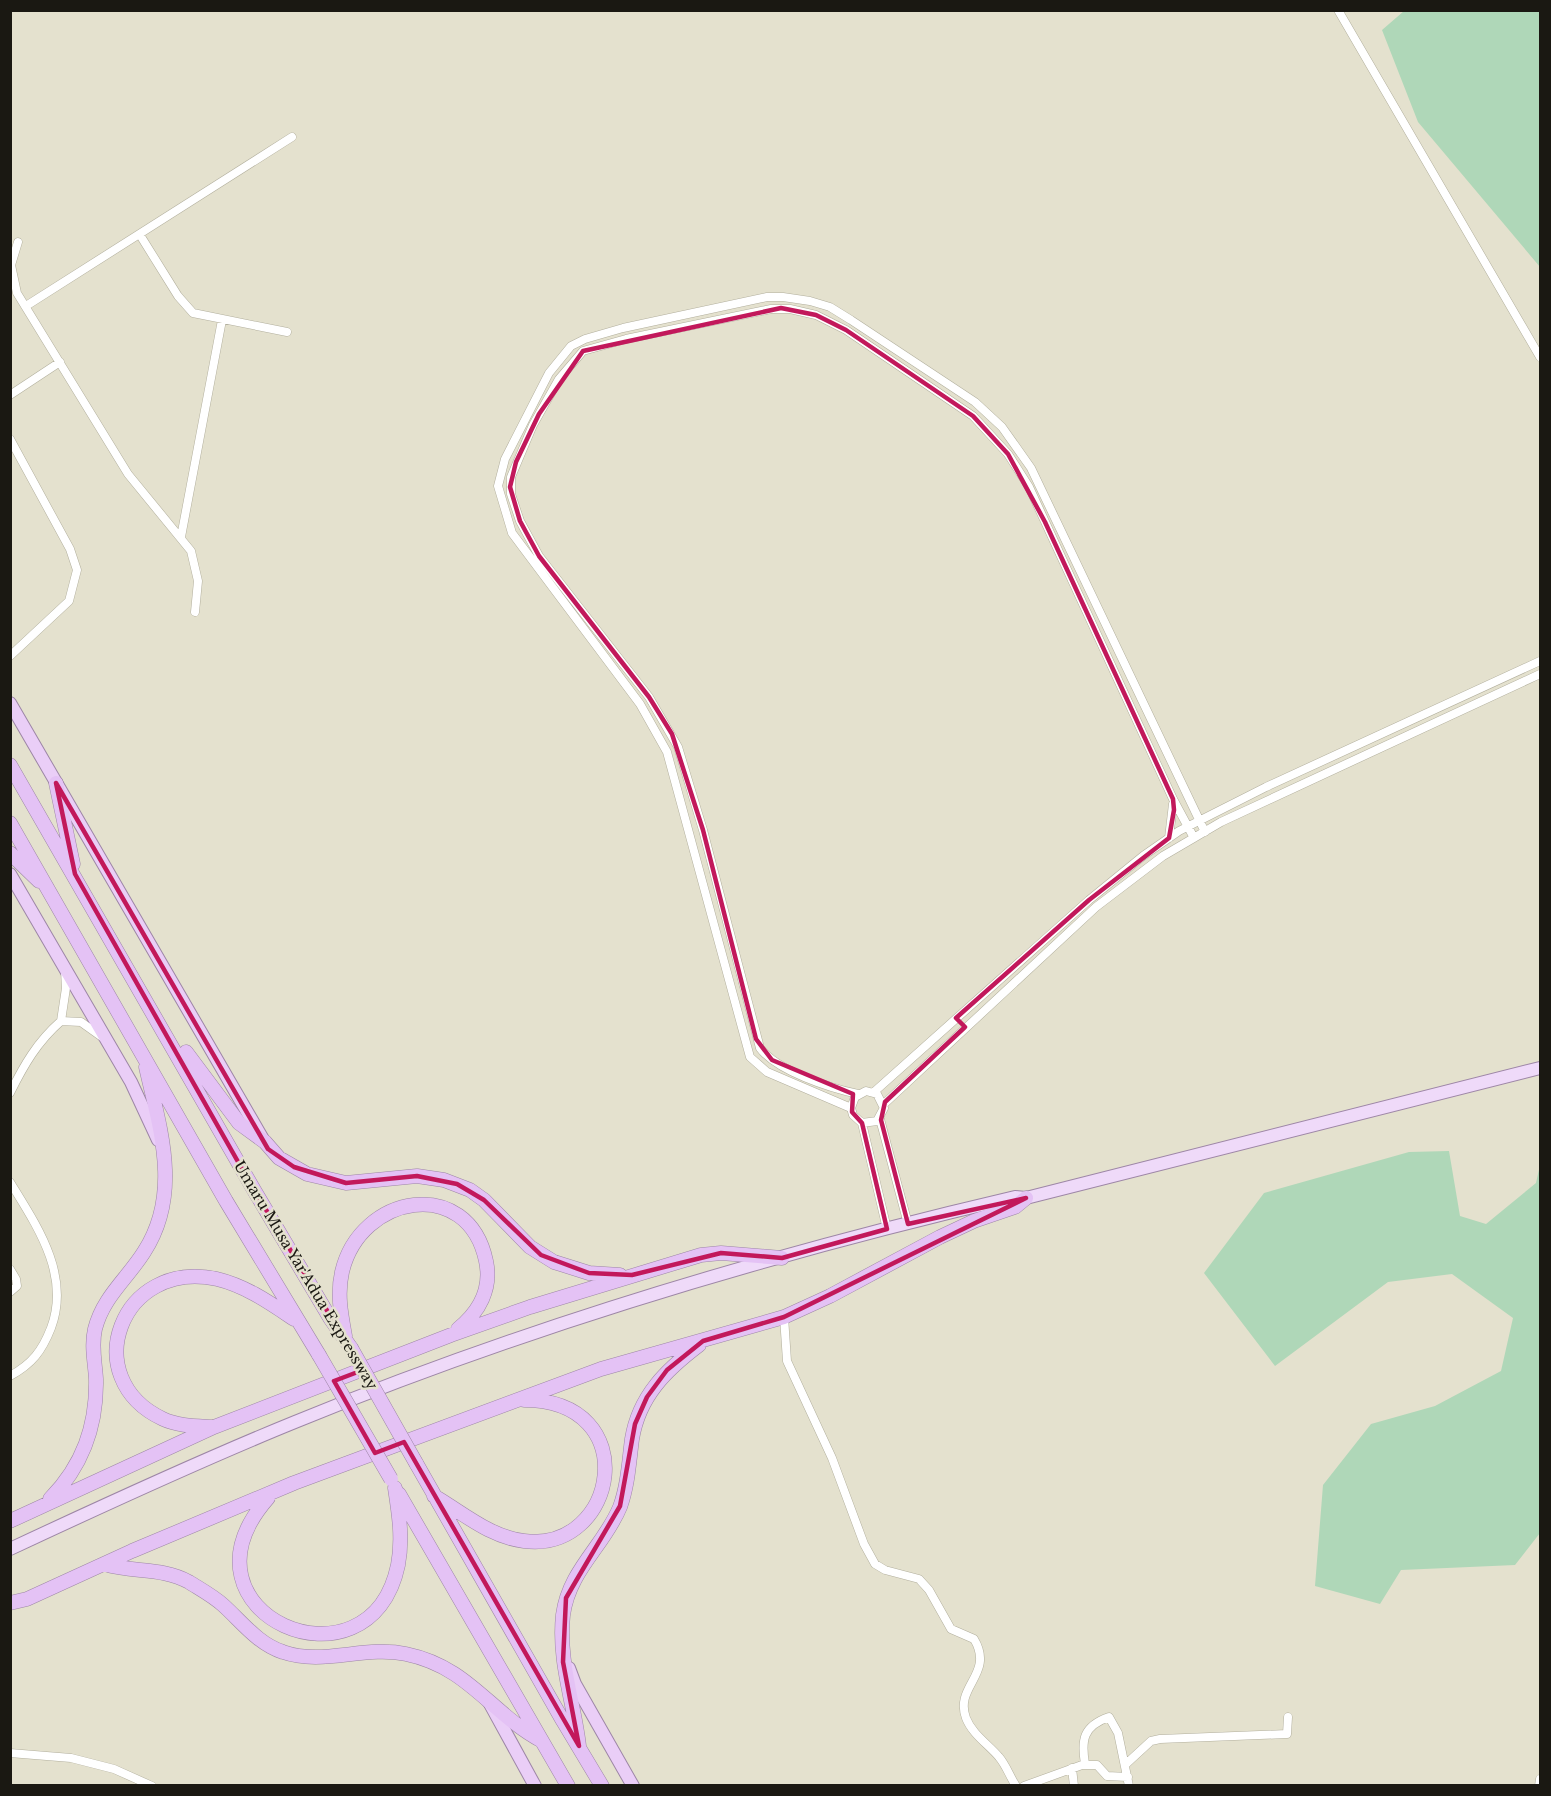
<svg xmlns="http://www.w3.org/2000/svg" width="1551" height="1796" font-family="'Libre Baskerville',serif">
<rect width="100%" height="100%" fill="#e4e1ce"/>
<path fill="#afd7b8" d="M1404,11H1540V267L1418,122L1382,30Z
M1449,1151L1460,1216L1486,1224L1536,1183L1540,1165V1533L1515,1565L1401,1570L1380,1604L1315,1586L1323,1485L1371,1424L1435,1406L1501,1371L1513,1318L1452,1274L1388,1282L1275,1366L1204,1273L1264,1193L1409,1152Z"/>
<g fill="none" stroke-linecap="round" stroke-linejoin="round">
<g stroke="#b2af9d" stroke-width="9">
<path id="minor" d="M1338,10L1540,357
M140,235L178,296L193,313L287,332
M18,242L11,265L17,293L128,474L191,551L198,581L195,612
M26,306L292,137
M10,395L60,362
M10,439L70,549L77,570L69,601L10,656
M181,537L222,320
M1169,838L1173,804
M65,971L66,988L61,1021L81,1022L102,1037
M874,1092L1089,900L1143,856L1179,831L1266,787L1540,661
M10,1093C24,1065 37,1042 61,1021
M858,1094C830,1088 777,1071 760,1048L703,830L678,747L649,697L539,556L520,521L511,494V477L533,425L559,379L583,351L626,339L771,309H790L816,315L846,330L973,416L1008,454L1029,487L1173,799L1194,838
M884,1104L1096,907L1163,856L1221,822L1540,674
M851,1108L855,1097L866,1091L877,1094L884,1108L877,1121L862,1123L853,1115L851,1108L767,1072L750,1057L667,752L640,704L512,533L498,486L505,459L549,373L571,346L585,339L623,328L767,297H783L810,301L830,307L851,320L975,402L1002,427L1031,468L1205,832
M880,1119L908,1224
M862,1123L887,1229
M10,1182C37,1226 71,1275 51,1328C42,1351 32,1364 10,1376
M10,1269L16,1279L17,1286L10,1292
M784,1317L787,1361L832,1458L864,1544L875,1564L885,1570L919,1579L929,1590L951,1629L974,1639C995,1674 954,1686 966,1718C972,1734 989,1745 999,1757C1006,1765 1010,1777 1016,1786
M10,1753L71,1758L114,1769L152,1786
M1085,1764C1081,1740 1083,1726 1109,1717L1118,1733L1129,1786
M1126,1764L1151,1741L1160,1739L1287,1734L1288,1717
M1072,1768L1074,1786
M1024,1786L1082,1765H1097L1107,1776L1128,1777
M1539,1786L1540,1779"/>
</g>
<g stroke="#9d86a6" stroke-width="14">
<path id="primary" d="M10,1549C104,1505 199,1461 295,1422C527,1327 771,1254 1015,1197L1026,1198L1540,1068"/>
</g>
<g stroke="#9d86a6" stroke-width="14">
<path id="trunk" d="M10,703L264,1141
M10,874L131,1082L158,1140
M569,1668L575,1684L633,1786
M489,1702L535,1786"/>
</g>
<g stroke="#9d86a6" stroke-width="15">
<path id="motorway" d="M10,765L254,1190L330,1318L351,1348
M56,783L73,864
M10,823L226,1201L319,1355
M10,853L39,881
M186,1052L239,1123L265,1142L279,1158L307,1174L346,1183L417,1176L444,1180L470,1190L484,1200L530,1247L554,1262L589,1273L620,1275
M345,1336C341,1314 337,1294 342,1272C360,1194 468,1175 486,1261C492,1289 479,1312 458,1329
M212,1427C196,1426 178,1426 163,1419C76,1378 121,1258 217,1279C246,1286 270,1303 294,1319
M416,1463L563,1721L602,1786
M399,1494L568,1786
M434,1496C463,1513 490,1537 524,1541C618,1553 645,1400 524,1400
M268,1498C166,1614 370,1700 398,1565C403,1539 399,1514 395,1488
M50,1499C83,1465 97,1426 96,1379C95,1362 91,1346 95,1329C103,1297 127,1279 144,1252C182,1193 160,1129 146,1067
M10,1521L214,1427L451,1335L530,1307L701,1255L721,1253L782,1258
M105,1564C133,1573 162,1567 189,1582C200,1589 213,1596 223,1605C242,1622 258,1644 283,1652C323,1666 365,1645 406,1654C469,1667 490,1713 542,1741
M10,1603L27,1599L132,1551L294,1483L601,1369L784,1317L830,1296L940,1237L974,1221L1015,1207L1026,1198
M579,1746C574,1702 558,1661 563,1615C569,1570 604,1546 620,1507C628,1485 629,1462 632,1439C639,1396 666,1370 699,1345"/>
</g>
<use href="#minor" stroke="#fff" stroke-width="8"/>
<use href="#primary" stroke="#efdaf9" stroke-width="12"/>
<use href="#trunk" stroke="#eacef7" stroke-width="12"/>
<use href="#motorway" stroke="#e4c2f5" stroke-width="14"/>
<g stroke="#9d86a6" stroke-width="15" stroke-linecap="butt">
<path id="motorway-bridge" d="M351,1348L416,1463
M319,1355L391,1479"/>
</g>
<use href="#motorway-bridge" stroke="#e4c2f5" stroke-width="14"/>
</g>
<path fill="none" stroke="#c2185b" stroke-width="4.5" stroke-linejoin="round" d="M781,308L816,315L846,330L973,416L1008,454L1045,522L1173,799L1174,810L1169,838L1089,900L956,1018L965,1027L885,1102L881,1120L908,1224L1026,1198L784,1317L703,1341L667,1370L647,1397L635,1424L620,1506L566,1598L563,1662L579,1746L404,1442L375,1453L334,1381L363,1370L254,1190L75,874L56,783L268,1149L294,1167L346,1183L417,1176L457,1184L484,1200L541,1255L589,1273L632,1275L721,1253L782,1258L887,1229L862,1123L852,1112L853,1094L772,1060L756,1039L703,830L672,734L649,697L539,556L520,521L510,487L516,462L539,414L583,351Z"/>
<g text-anchor="middle" dominant-baseline="central" stroke-width="5" stroke-linejoin="round" paint-order="stroke">
<g font-size="15" fill="#1a1812" stroke="#e4e1ce">
<text transform="translate(306 1275) rotate(59)">Umaru Musa Yar'Adua Expressway</text>
</g>
</g>
<rect width="1551" height="1796" fill="none" stroke="#1a1812" stroke-width="24"/>
</svg>
